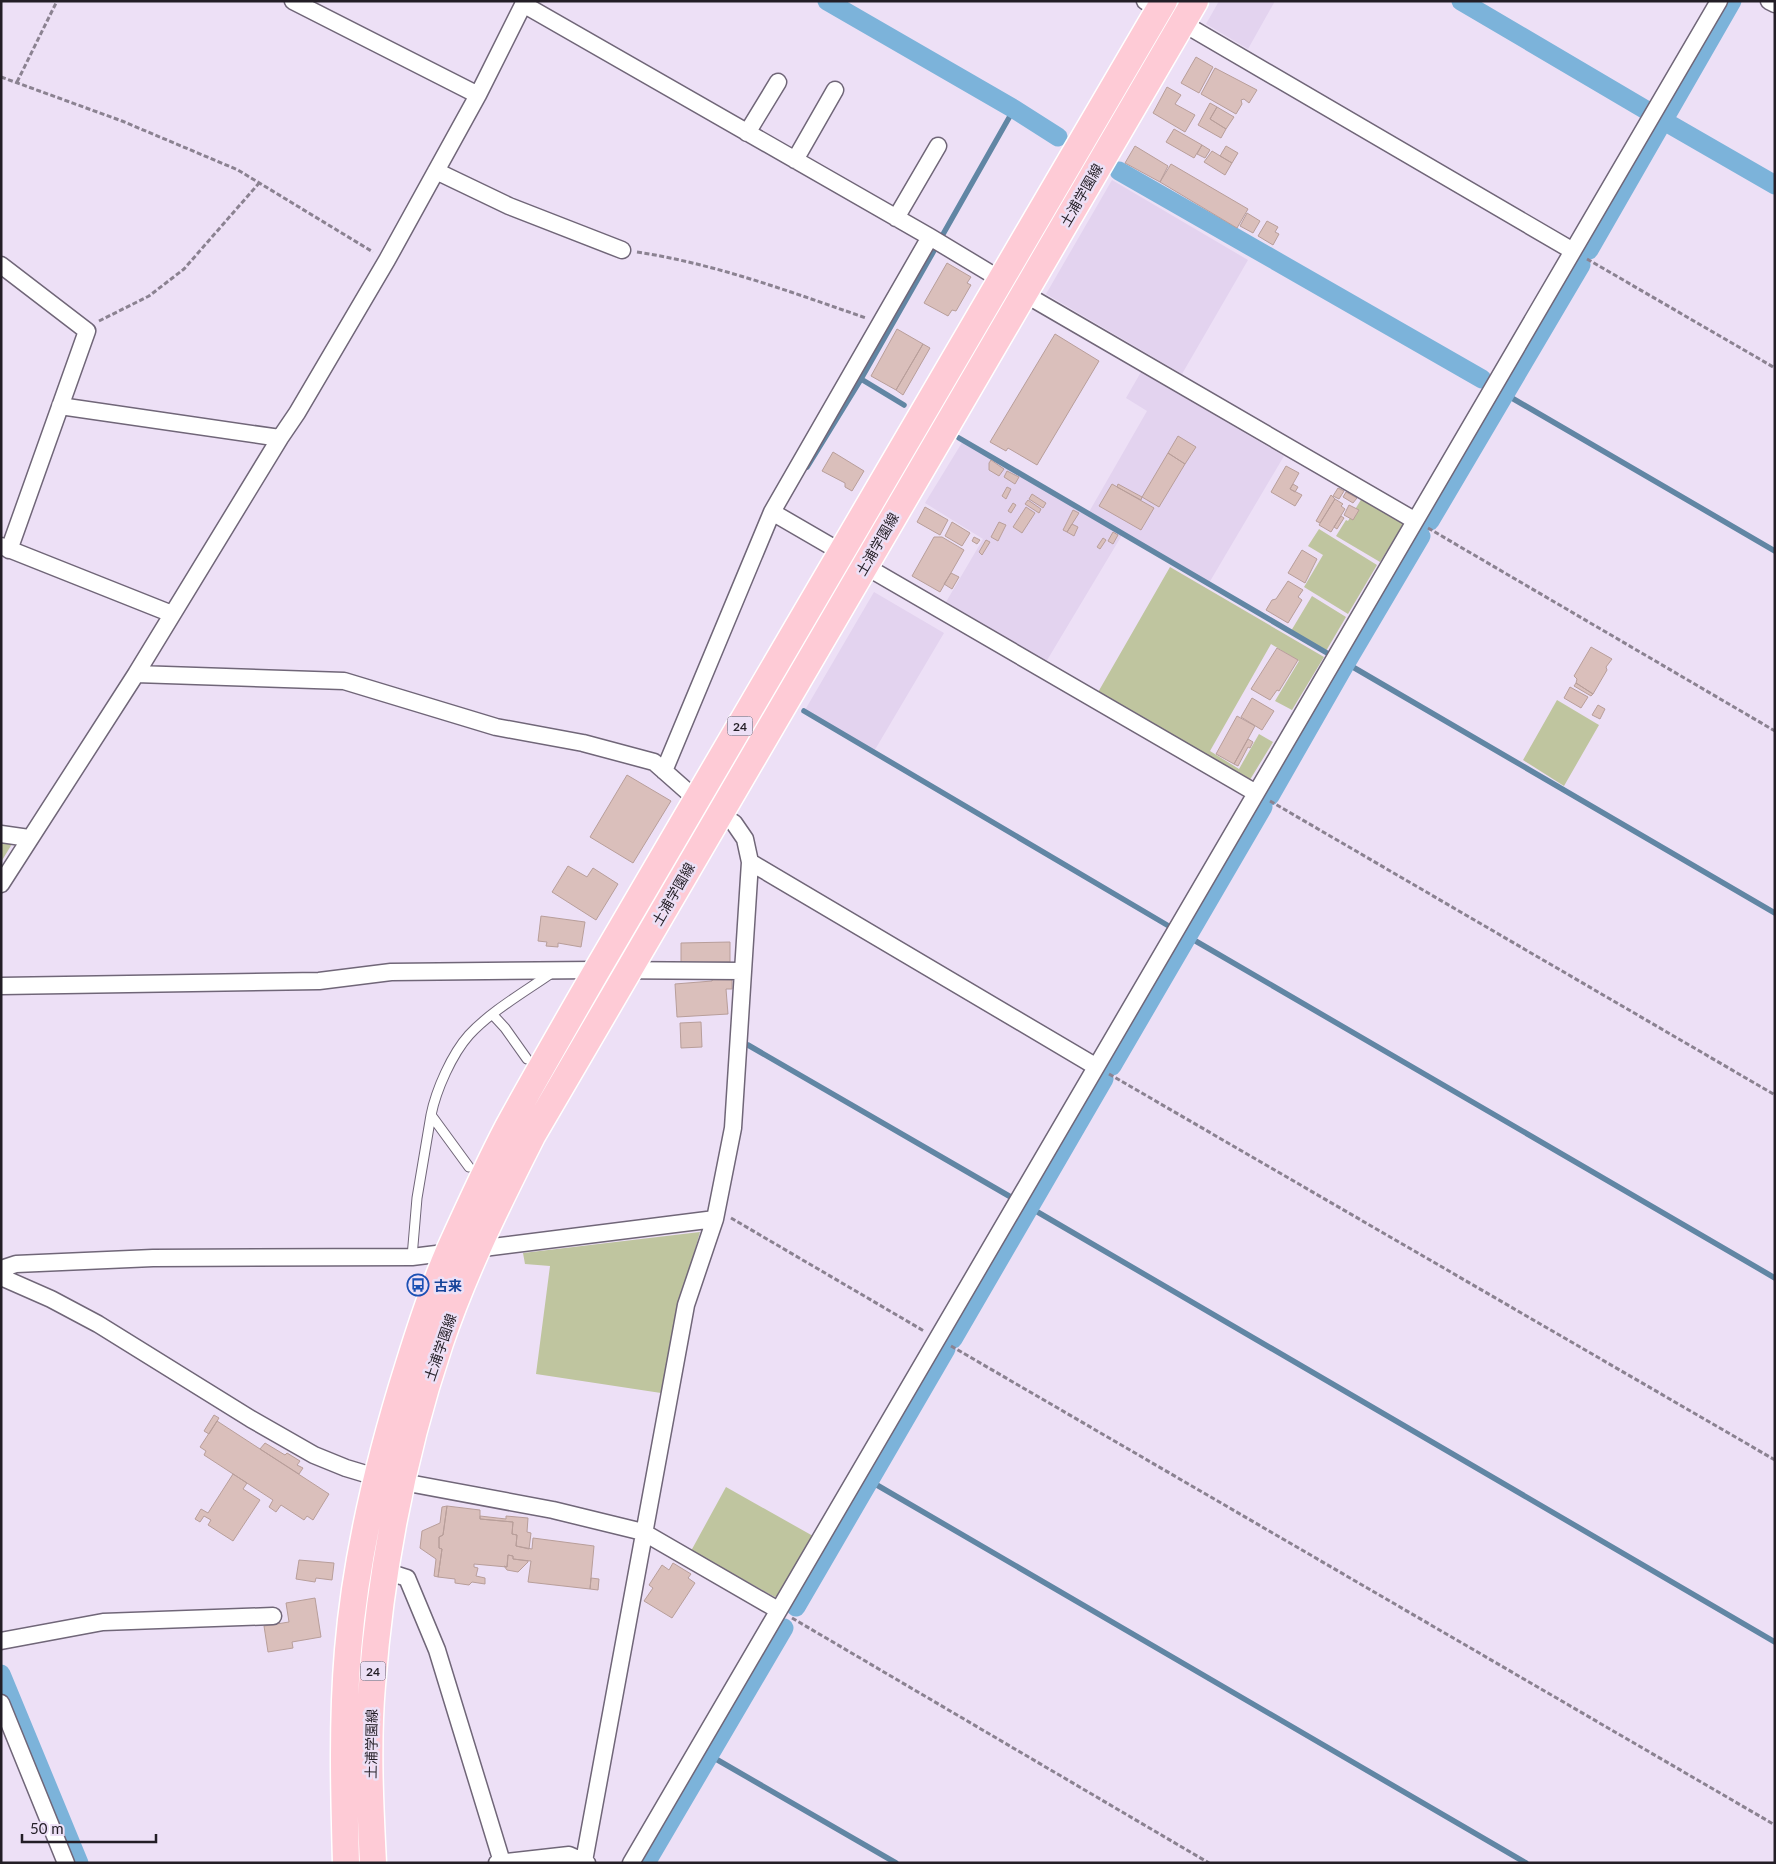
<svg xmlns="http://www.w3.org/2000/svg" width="1776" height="1864" font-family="Lato,'Noto Sans JP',sans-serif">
<rect width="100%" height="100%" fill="#ede0f6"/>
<path fill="#e3d3ef" d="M1219,1H1275L1248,49L1206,24Z
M1112,180L1248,260L1182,374L1046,294Z
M1141,372L1284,456L1209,583L1089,512L1147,411L1126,398Z
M963,441L1020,477L1023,475L1122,535L1046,662L946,602L983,539L925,503Z
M874,592L944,633L873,753L805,710Z"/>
<path fill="#bfc59f" d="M1362,498L1404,523L1380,562L1336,536L1346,520L1348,521Z
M1319,529L1377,565L1348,614L1304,587L1323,555L1308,546Z
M1170,567L1324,657L1292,710L1275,701L1299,661L1271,644L1210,751L1239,769L1259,734L1273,742L1248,783L1097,694Z
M1312,596L1346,617L1326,651L1291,631Z
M1557,700L1599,725L1564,786L1523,760Z
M1,840L8,841L12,844L1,862Z
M700,1232L680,1303L661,1393L536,1374L550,1266L525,1264L523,1253Z
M726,1487L813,1536L781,1594L775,1597L691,1551Z"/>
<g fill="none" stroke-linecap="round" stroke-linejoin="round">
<path stroke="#6186a4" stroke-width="5.5" d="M942,236L1014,109
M861,379L904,405
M1505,394L1775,551
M959,438L1327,653
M807,467L861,379L936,247
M1346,663L1775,913
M804,711L1167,925
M1187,936L1775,1278
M748,1045L1009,1196
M1029,1207L1775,1642
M870,1481L1526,1863
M709,1755L896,1863"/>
<path stroke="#7cb3da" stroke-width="19" d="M827,1L1014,109L1058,137
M1461,1L1646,110
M1664,121L1775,185
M1119,171L1482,379
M1589,250L1732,1
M1430,521L1581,265
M1270,796L1346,663L1421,536
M1112,1066L1263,807
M953,1339L1104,1079
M796,1607L946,1349
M1,1674L79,1863
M646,1863L784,1628"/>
</g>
<path fill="#dabfbb" stroke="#b89e9a" d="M1196,57L1213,67L1199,93L1181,83Z
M1215,68L1257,90L1249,103L1244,99L1241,100L1242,104L1236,114L1201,94Z
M1167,87L1181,95L1175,104L1195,115L1185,132L1153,113Z
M1210,103L1217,107L1210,119L1226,129L1221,138L1198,125Z
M1217,107L1234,117L1226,129L1210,119Z
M1174,129L1202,145L1194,158L1166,142Z
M1202,145L1210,150L1205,158L1197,154Z
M1135,146L1168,166L1160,182L1125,163Z
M1226,146L1238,153L1232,163L1220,156Z
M1212,151L1232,163L1225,175L1204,162Z
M1171,164L1248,209L1237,228L1160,182Z
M1247,213L1260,221L1253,233L1240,226Z
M1267,221L1278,227L1275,232L1279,234L1273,245L1258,236Z
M947,263L971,277L967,283L971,285L956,311L952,310L948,316L924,303Z
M897,329L923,344L896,390L871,376Z
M1055,334L1099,361L1037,465L1008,448L1006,451L990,442Z
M923,344L930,348L903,395L896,390Z
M1178,436L1196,447L1185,464L1168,453Z
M833,452L864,471L852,491L845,487V483L822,471Z
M1168,453L1185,464L1159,507L1142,497Z
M991,460L1004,469L999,476L989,470V463Z
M1286,466L1299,473L1290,489L1302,495L1295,506L1271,492Z
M1007,471L1019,477L1015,484L1004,477Z
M1112,484L1154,508L1141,530L1099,506Z
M1118,484L1142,497L1141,500L1117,487Z
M1293,484L1298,487L1295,492L1290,489Z
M1007,487L1011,489L1006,499L1002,496Z
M1338,488L1344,491L1339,499L1333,496Z
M1346,492L1357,498L1353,503L1343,497Z
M1032,494L1046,503L1043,508L1029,499Z
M1331,495L1335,499L1320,523L1316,521Z
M1335,499L1343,504L1341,506L1345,509L1331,532L1319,525Z
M1028,500L1041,509L1039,513L1025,504Z
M1013,503L1016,505L1011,513L1008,511Z
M1349,505L1359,510L1353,520L1344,515Z
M925,507L948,520L940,535L917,522Z
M1026,507L1035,513L1022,533L1013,527Z
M1073,510L1079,513L1067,532L1063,530Z
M1341,516L1344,518L1337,529L1334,527Z
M952,522L970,533L962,546L945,536Z
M999,522L1006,525L998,541L991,537Z
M1072,524L1078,527L1074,536L1067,532Z
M1113,532L1118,535L1113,544L1108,541Z
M934,537H942L964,550L940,592L912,576Z
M974,537L980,540L977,544L972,541Z
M1103,538L1106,540L1100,549L1097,547Z
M986,540L990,542L982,555L979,552Z
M1302,550L1317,559L1305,583L1288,573Z
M951,573L959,577L952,589L944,584Z
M1288,581L1303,590L1298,597L1302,600L1288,623L1266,610L1272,600L1276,599Z
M1591,647L1612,659L1606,667L1607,670L1593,694L1576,683L1577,679L1574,676Z
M1277,648L1298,660L1279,691L1277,690L1270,700L1251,689Z
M1576,683L1593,694L1591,696L1574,686Z
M1570,687L1588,697L1581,708L1564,698Z
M1252,698L1274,711L1262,730L1241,717Z
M1598,705L1605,709L1600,719L1592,715Z
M1237,716L1255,726L1234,764L1216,754Z
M1248,739L1253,742L1250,748L1248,747L1238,766L1234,764Z
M627,775L671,801L633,863L590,837Z
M568,866L587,877L593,868L618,884L596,920L552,892Z
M541,916L585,922L581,947L558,943V947L546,946L547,942L538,941Z
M730,942V962L681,963V943Z
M732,976V989H726L728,1014L677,1017L675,984L712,981L713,977Z
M701,1022L702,1047L681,1048L680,1023Z
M214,1415L219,1418L209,1434L204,1431Z
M217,1421L329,1494L313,1520L307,1516L304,1520L281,1505L276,1512L269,1507L273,1500L204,1455L206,1451L200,1447Z
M265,1443L285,1455L287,1453L300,1461L297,1465L303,1468L299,1474L260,1449Z
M233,1474L247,1483L243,1489L260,1500L233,1541L208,1525L211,1520L204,1516L200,1522L195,1519L201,1509L208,1513Z
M447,1506L480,1510V1519L513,1522L512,1534L517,1535L516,1546L532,1549L533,1538L594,1546L590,1589L528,1582L531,1561L513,1559V1556L508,1555L507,1567L474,1564V1567L478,1568L476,1576L485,1578V1584L472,1582L469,1585L455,1583V1579L438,1577L442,1549L439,1548V1537L443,1535Z
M447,1506L443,1535L439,1537V1548L442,1549L438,1577L434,1576L436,1559L420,1548L422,1531L440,1523L442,1507Z
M480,1516L506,1519V1516L528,1518L527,1532L531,1533L529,1549L516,1546L517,1535L512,1534L513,1522L480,1519Z
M508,1555L513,1556V1559L528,1561V1562L518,1572L507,1570L504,1566L507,1567Z
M299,1560L334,1563L332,1580L316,1578L315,1582L296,1579Z
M673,1563L691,1574L688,1578L695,1583L672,1618L644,1601L653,1588L649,1585L662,1565L669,1570Z
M591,1578L599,1579L598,1590L590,1589Z
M315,1598L321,1637L292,1642L293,1648L268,1652L264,1626L289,1622L286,1603Z"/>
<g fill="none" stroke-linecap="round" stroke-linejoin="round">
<g stroke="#706678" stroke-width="11">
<path id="lane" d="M493,1015L505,1028L527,1059
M431,1115L469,1167
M412,1257L417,1198L431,1115C436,1090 452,1054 469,1035C491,1011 526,991 553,972"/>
</g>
<g stroke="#706678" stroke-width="19">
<path id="street" d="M293,1L478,95
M1145,1L1573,251
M1769,1L1775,4
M523,4L930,237L1023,293L1414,520
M747,133L778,82
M795,160L835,90
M436,171L509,206L622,250
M896,218L938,146
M1,265L87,331L9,550
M60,406L280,438
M772,512L1256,793
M1,546L172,614
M136,674L344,681L496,727L583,743L654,762L697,800L734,823L745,839L750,862L733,1128L715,1219L686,1305L584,1861
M664,771L772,512L930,237
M1,834L29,838
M750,862L1095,1066
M1,884L136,674L280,438L297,413L387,260L478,95L525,1
M1,986L319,981L391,972L597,970L743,971
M1,1269L16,1264L153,1258L412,1257L715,1219
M1,1277L51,1299L98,1324L251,1419L314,1455L346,1468L376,1477L553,1510L643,1532L778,1610
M385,1571L407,1578L437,1650L502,1862
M1,1641L103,1622L273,1616
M1,1703L66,1863
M497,1863L569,1855L587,1863
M631,1863L1719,1"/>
</g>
<g stroke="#fff" stroke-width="29">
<path id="primary" d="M346,1863C344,1792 342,1721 348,1650C356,1554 379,1459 408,1367C420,1328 433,1288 449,1251C468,1209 487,1167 508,1127C537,1074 567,1022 597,970L1164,1
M373,1863C370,1804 367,1744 372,1685C381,1569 403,1453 440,1343C464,1272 498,1203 532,1136L1195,1"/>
</g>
<path stroke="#8b8291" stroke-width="3" stroke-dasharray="5 2.5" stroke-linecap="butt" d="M1,77L122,121L238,170L373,252
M17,82L57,1
M637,252C716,264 791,292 866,318
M1587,259L1775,368
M99,321L149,296L184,269L260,182
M1428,528L1775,731
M1270,801L1775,1095
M1109,1074L1775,1460
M731,1218L924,1331
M951,1346L1775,1825
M792,1618L1209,1863"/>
<use href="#lane" stroke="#fff" stroke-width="9"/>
<use href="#street" stroke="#fff" stroke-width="16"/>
<use href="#primary" stroke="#fecbd6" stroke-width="26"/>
</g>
<defs>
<g id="bus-ring" transform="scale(1.125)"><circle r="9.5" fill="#ede0f6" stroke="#1a4fb4" stroke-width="1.5"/><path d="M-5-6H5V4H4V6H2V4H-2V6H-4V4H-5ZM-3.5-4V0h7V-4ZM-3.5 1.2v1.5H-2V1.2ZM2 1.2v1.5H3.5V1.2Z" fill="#1a4fb4"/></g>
</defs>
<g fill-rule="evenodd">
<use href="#bus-ring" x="418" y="1285"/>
</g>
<g text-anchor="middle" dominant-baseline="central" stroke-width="5" stroke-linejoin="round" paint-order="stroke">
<g fill="#ede0f6" stroke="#605864" stroke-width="1">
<rect x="727.5" y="716.5" width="25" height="19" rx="4"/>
<rect x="360.5" y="1661.5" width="25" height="19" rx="4"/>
</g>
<g font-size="12" font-weight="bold" fill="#231e26">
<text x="740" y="726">24</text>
<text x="373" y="1671">24</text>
</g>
<g font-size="14" fill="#231e26" stroke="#ede0f6">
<text transform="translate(1081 195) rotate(-60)">土浦学園線</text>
<text transform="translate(877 544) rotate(-60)">土浦学園線</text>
<text transform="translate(673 894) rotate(-60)">土浦学園線</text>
<text transform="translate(440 1347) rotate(-71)">土浦学園線</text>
<text transform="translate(371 1744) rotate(-89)">土浦学園線</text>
</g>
<g font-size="14" font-weight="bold" fill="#164399" stroke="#ede0f6" text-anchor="start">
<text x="434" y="1285">古来</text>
</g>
</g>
<rect width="1776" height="1864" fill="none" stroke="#231e26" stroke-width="5"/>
<path d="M22 1834v8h134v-8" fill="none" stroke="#231e26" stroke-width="2.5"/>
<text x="30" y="1834" font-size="15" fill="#231e26" stroke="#ede0f6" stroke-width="4" paint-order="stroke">50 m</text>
</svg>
